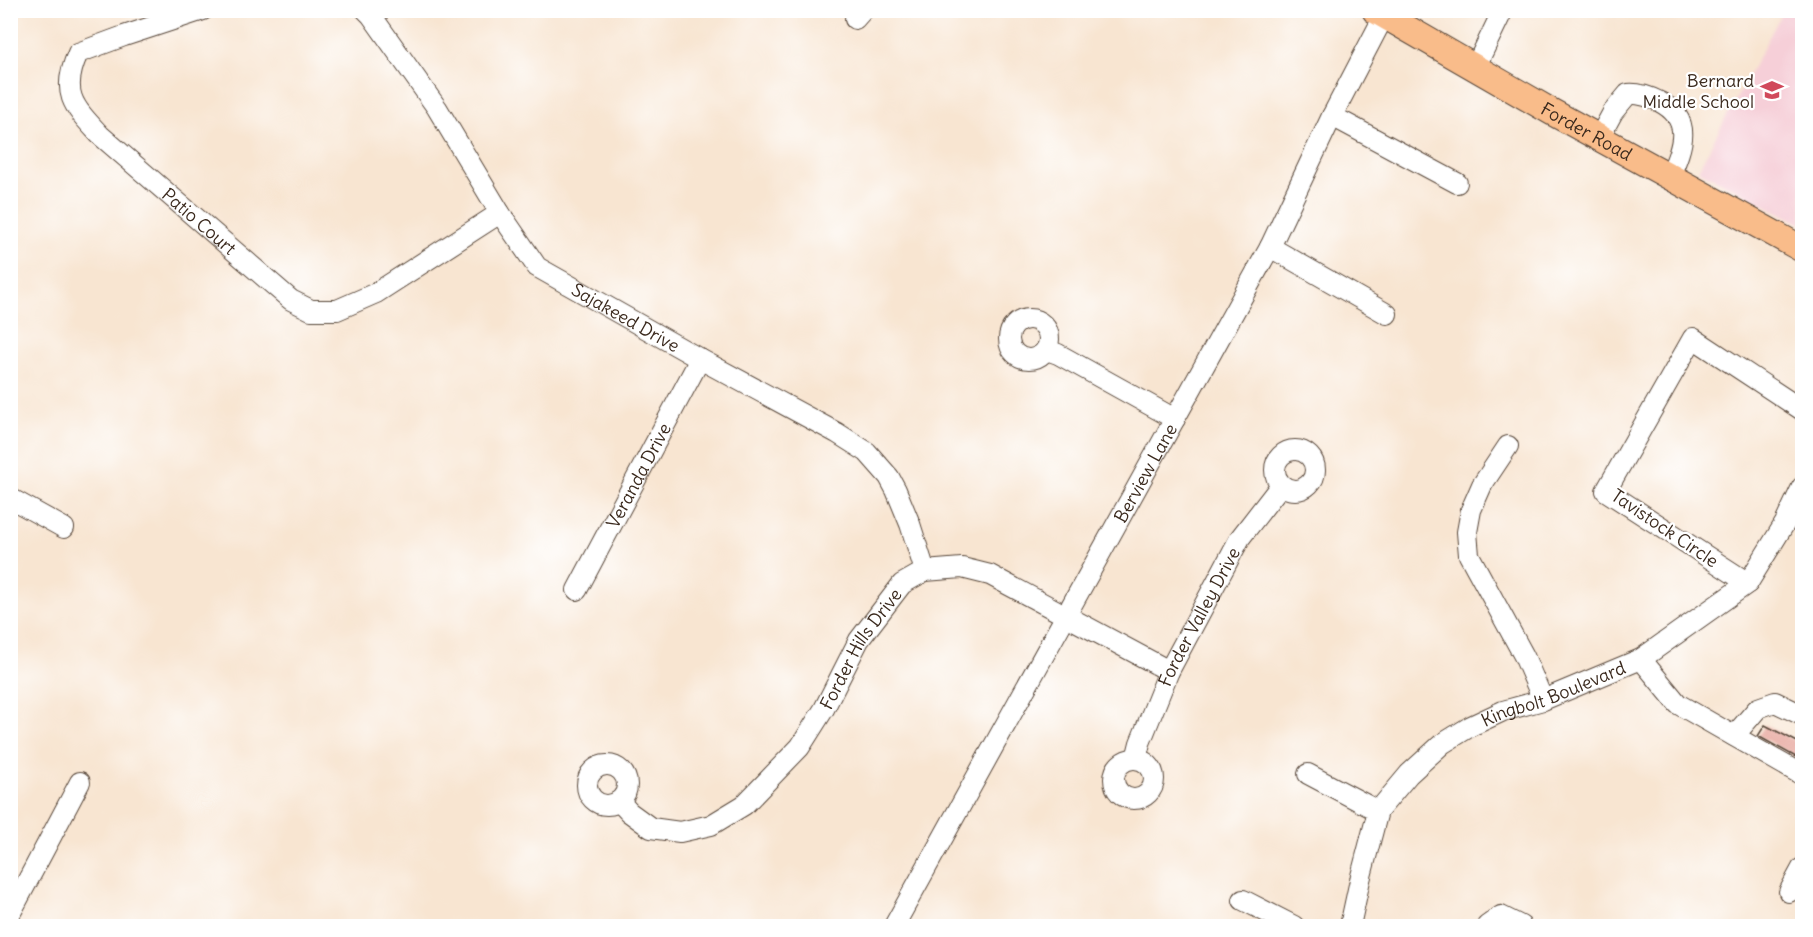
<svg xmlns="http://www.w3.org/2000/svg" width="1813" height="937" font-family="Delius,sans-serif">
<rect width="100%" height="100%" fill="#fff"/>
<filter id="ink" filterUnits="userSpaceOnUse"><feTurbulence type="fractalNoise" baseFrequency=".0167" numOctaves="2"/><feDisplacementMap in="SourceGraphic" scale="12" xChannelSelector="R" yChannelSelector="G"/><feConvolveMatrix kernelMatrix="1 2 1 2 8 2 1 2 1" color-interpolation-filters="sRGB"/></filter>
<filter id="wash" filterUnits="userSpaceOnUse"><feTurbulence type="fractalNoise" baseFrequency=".008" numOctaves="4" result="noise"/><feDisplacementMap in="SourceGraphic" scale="24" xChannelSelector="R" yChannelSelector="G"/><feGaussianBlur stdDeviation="1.35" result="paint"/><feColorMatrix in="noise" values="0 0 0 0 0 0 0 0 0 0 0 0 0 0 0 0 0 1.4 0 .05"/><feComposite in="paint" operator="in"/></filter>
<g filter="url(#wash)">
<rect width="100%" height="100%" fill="#f8e5d1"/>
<path fill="#f6cfd8" d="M1783,11H1802V224L1698,170Z"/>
<g id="blocks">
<path fill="#e49d93" d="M1765,725L1803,745V761L1758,736Z"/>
</g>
</g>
<g filter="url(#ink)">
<use href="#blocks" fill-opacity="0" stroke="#574639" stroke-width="1.5"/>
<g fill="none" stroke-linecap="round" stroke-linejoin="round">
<g stroke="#574639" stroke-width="22">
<g id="minor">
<path id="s1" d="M203,10L124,36L78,53C60,93 73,106 100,135L291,300L311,310H337L376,293L500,213"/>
<path id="s2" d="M366,10L371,15L437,108L500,213L537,267L700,359L837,433L867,452L889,477L896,490L910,524L925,571"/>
<path d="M855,19L863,10"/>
<path d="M1475,68L1503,10"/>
<path d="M1332,116L1457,183"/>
<path d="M1599,138L1613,112L1628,94C1639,93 1650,97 1660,102C1694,120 1682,147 1670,176"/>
<path d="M1270,247L1387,314"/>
<circle cx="1029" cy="339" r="20"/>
<path d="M1047,350L1058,354L1175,419"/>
<path d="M1508,446L1482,485L1471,510L1467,532L1469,555L1524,656L1543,700"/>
<circle cx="1295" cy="470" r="20"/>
<path d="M10,498L64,528"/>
<path d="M1748,583L1606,491L1693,338L1802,410"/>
<path id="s3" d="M577,590L700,359"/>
<path d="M1641,659L1678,704L1802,775"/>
<path d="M1734,736L1758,708L1775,702L1802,715"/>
<circle cx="1134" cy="779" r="20"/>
<path id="s4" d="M1136,759L1140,743L1169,671L1240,538L1281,485"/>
<circle cx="607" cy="785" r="20"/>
<path d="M1308,774L1378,811"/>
<path id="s5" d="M619,801L629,812L651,828L680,832L711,825L744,805L800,747L824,709L859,640L902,584L925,571L962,568L990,575L1169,671"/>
<path d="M1789,892L1802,868"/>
<path d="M1243,900L1294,926"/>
<path d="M10,914L80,782"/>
<path id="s6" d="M894,926L1270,247L1332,116L1384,16"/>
<path id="s7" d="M1350,926L1360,880L1378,811L1409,774L1442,744L1471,726L1503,711L1543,700L1641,659L1748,583L1785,523L1802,487"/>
<path d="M1487,926L1501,916L1521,926"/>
</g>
</g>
<g stroke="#574639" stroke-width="28">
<g id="major">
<path id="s8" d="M1375,10L1552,112L1802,249"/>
</g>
</g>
<use href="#minor" stroke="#fff" stroke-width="20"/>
<use href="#major" stroke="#f9bc8a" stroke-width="26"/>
</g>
</g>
<defs>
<g id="school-bare" transform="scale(1.8)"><path d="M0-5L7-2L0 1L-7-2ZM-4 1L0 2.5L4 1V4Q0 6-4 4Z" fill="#d1495b" stroke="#fff" stroke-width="2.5" paint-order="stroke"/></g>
</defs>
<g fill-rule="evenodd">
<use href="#school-bare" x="1772" y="90"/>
</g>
<g text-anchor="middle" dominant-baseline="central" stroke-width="4.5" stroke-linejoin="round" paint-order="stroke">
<g font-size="18" fill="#3b2a1e" stroke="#fff" text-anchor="end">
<text x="1754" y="80">Bernard<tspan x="1754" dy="21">Middle School</tspan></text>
</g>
<g font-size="18" fill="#3b2a1e" stroke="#fff">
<text stroke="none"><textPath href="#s8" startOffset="244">Forder Road</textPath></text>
<text stroke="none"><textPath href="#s1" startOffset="357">Patio Court</textPath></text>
<text stroke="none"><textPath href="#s2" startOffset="411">Sajakeed Drive</textPath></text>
<text stroke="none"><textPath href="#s6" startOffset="518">Berview Lane</textPath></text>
<text stroke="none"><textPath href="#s3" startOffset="130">Veranda Drive</textPath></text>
<text transform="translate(1665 528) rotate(34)">Tavistock Circle</text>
<text stroke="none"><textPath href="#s4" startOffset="156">Forder Valley Drive</textPath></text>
<text stroke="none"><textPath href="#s5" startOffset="338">Forder Hills Drive</textPath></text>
<text stroke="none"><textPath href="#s7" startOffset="334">Kingbolt Boulevard</textPath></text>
</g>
</g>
<rect width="1813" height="937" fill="none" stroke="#fff" stroke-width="36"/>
</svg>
